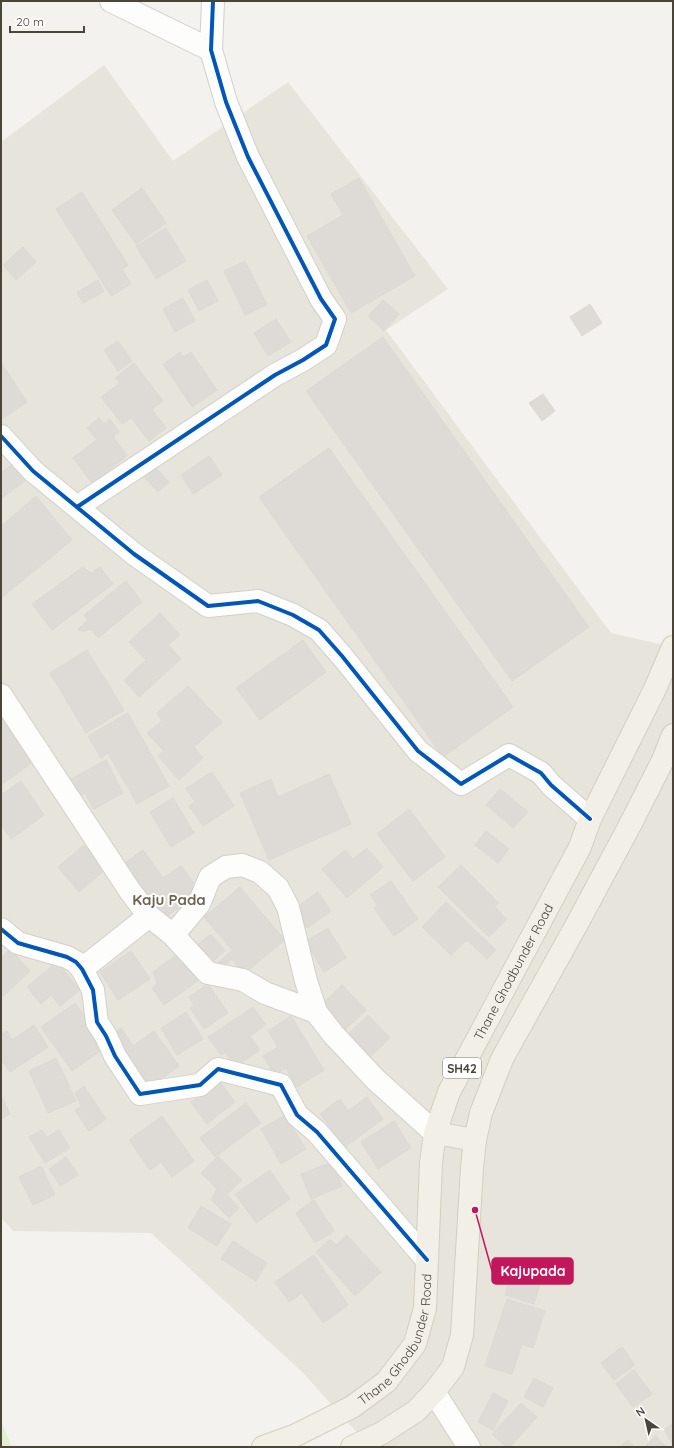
<svg xmlns="http://www.w3.org/2000/svg" width="674" height="1448" font-family="Quicksand,sans-serif">
<rect width="100%" height="100%" fill="#f4f2ee"/>
<path fill="#e7e4dc" d="M104,65L173,161L288,82L448,289L386,330L611,633L673,647V1447H370L302,1372L151,1233L13,1231L1,1217V142Z"/>
<path fill="#e1eecf" d="M1,1421L12,1447H1Z"/>
<path fill="#dedbd6" stroke="#dcd9d4" d="M359,178L415,276L351,313L307,236L343,215L331,194Z
M142,188L166,223L136,244L112,210Z
M82,192L128,265L122,269L131,284L111,296L56,209Z
M166,228L186,261L156,279L136,246Z
M23,247L36,262L16,280L3,265Z
M245,261L267,305L245,315L224,271Z
M98,280L104,292L83,303L77,292Z
M207,280L218,301L199,311L188,290Z
M183,298L195,321L175,332L163,309Z
M383,300L399,314L384,331L368,316Z
M590,304L602,323L582,336L570,317Z
M276,319L291,342L268,356L254,333Z
M383,337L589,627L512,681L306,391Z
M118,341L132,361L118,371L104,350Z
M180,352L183,357L191,352L217,390L192,407L163,364Z
M1,362L27,402L2,419L1,417Z
M134,363L163,401L152,409L166,428L149,441L131,418L122,424L101,397L120,383L115,378Z
M543,394L555,411L542,421L529,403Z
M99,418L104,424L110,419L119,432L113,437L127,456L92,483L73,458L97,440L87,428Z
M329,448L513,707L443,757L259,497Z
M209,456L222,475L193,494L181,475Z
M149,461L169,482L158,492L139,471Z
M14,463L26,480L2,498L1,496V473Z
M36,496L72,540L1,598V526Z
M83,567L91,573L100,567L113,584L52,630L32,604Z
M126,581L142,602L98,638L91,629L83,632L78,629L88,620L84,615Z
M160,613L180,635L168,645L181,659L139,697L124,680L146,660L129,642Z
M303,640L326,672L260,720L236,688Z
M87,650L124,710L86,733L50,673Z
M188,686L222,722L194,747L203,758L179,780L158,756L164,751L147,733L162,721L157,713Z
M128,713L169,786L137,804L108,753L101,758L88,736Z
M1,718L33,762L1,785Z
M106,760L123,793L94,809L85,793L78,797L69,780Z
M212,772L234,806L203,826L189,806L195,802L186,788Z
M329,774L351,824L269,860L240,793L271,779L278,797Z
M21,781L44,815L11,839L1,824V795Z
M500,789L528,812L513,828L486,805Z
M173,798L194,833L171,847L150,812Z
M409,809L445,857L413,881L377,834Z
M486,831L509,849L498,863L475,845Z
M84,845L104,871L79,892L58,867Z
M367,848L383,867L347,898L322,869L345,850L353,859Z
M143,850L163,878L181,866L200,892L159,922L119,867Z
M461,865L499,903L494,906L507,919L489,937L438,887Z
M391,881L418,919L394,936L374,908L378,906L370,895Z
M240,887L285,940L244,974L232,959L222,968L218,963L232,950L204,917Z
M318,892L331,911L307,928L290,903L298,906Z
M446,902L496,950L487,959L467,940L451,955L422,927Z
M328,928L346,958L324,972L305,942Z
M211,934L225,951L210,964L196,946Z
M10,949L30,971L1,998V957Z
M131,951L150,979L118,1000L100,972Z
M180,952L199,980L164,1005L152,988L157,984L153,972Z
M57,962L80,990L60,1006L51,995L41,1004L27,987Z
M208,984L228,1013L204,1029L190,1008L194,1005L189,997Z
M342,985L366,1010L344,1031L320,1006Z
M75,1003L107,1046L72,1071L41,1027Z
M253,1007L266,1025L250,1036L260,1050L235,1067L225,1052L221,1055L208,1037Z
M186,1012L203,1039L177,1055L161,1028Z
M368,1015L390,1038L367,1060L345,1037Z
M291,1016L324,1070L297,1087L286,1068L275,1075L263,1056L278,1047L268,1031Z
M34,1025L48,1047L10,1072L1,1059V1035L7,1031L12,1040Z
M121,1028L133,1046L154,1031L179,1066L148,1088L111,1035Z
M56,1058L76,1101L48,1113L29,1071Z
M220,1082L235,1102L207,1124L191,1102Z
M84,1086L106,1119L89,1131L75,1110L81,1106L75,1093Z
M1,1095L10,1114L1,1119Z
M367,1097L383,1119L345,1147L320,1114L340,1099L348,1111Z
M246,1103L261,1123L215,1157L200,1138Z
M285,1115L306,1149L281,1164L261,1129Z
M162,1116L194,1161L172,1177L161,1162L150,1170L129,1140Z
M394,1121L411,1148L378,1169L361,1142Z
M42,1130L47,1137L59,1130L70,1148L45,1163L29,1137Z
M218,1156L242,1180L227,1195L239,1208L229,1218L211,1200L217,1189L201,1173Z
M66,1157L78,1175L60,1186L49,1169Z
M332,1162L342,1186L311,1199L301,1174Z
M41,1166L55,1195L33,1205L19,1177Z
M270,1170L290,1199L256,1223L235,1194Z
M314,1200L334,1231L315,1243L296,1213Z
M201,1206L231,1224L217,1246L188,1228Z
M347,1235L381,1272L355,1296L316,1252L330,1239L336,1245Z
M233,1241L267,1263L256,1281L221,1259Z
M314,1255L348,1305L323,1323L302,1293L289,1302L275,1282Z
M514,1265L543,1274L534,1304L505,1295Z
M507,1299L545,1311L533,1348L522,1344L512,1374L485,1366Z
M622,1347L635,1365L614,1380L601,1363Z
M634,1370L652,1394L633,1407L616,1384Z
M534,1378L553,1388L543,1407L524,1397Z
M493,1393L508,1401L493,1430L478,1422Z
M521,1403L537,1417L510,1447H506L492,1434Z
M673,1424V1445L664,1429Z
M656,1436L666,1447H644Z
M628,1440L634,1447H620Z"/>
<g fill="none" stroke-linecap="round" stroke-linejoin="round">
<g stroke="#d2d0cb" stroke-width="24">
<path id="street" d="M111,1L211,50
M1,436L33,471L134,554L208,606L258,601L293,615L319,630L342,656L418,751L461,784L509,755L541,773L551,785L590,819
M77,507L275,375L303,360L326,345L335,319L321,299L248,157L226,102L211,50L213,1
M1,695L130,891L149,916L173,935L208,973L243,980L265,993L316,1012
M1,929L18,943L67,957L76,962L82,969L93,990L97,1022L106,1036L115,1056L140,1094L200,1085L218,1069L281,1085L297,1115L317,1132L427,1260
M173,935L199,904L210,877L226,867L242,865L260,872L278,888L288,907L306,981L316,1012L333,1034L375,1079L435,1133
M82,969L149,916
M434,1392L469,1447"/>
</g>
<g stroke="#d6cebb" stroke-width="24">
<g id="primary">
<path d="M435,1133L475,1140"/>
<path id="s1" d="M263,1447L296,1435L352,1407L386,1382L415,1344L425,1308L431,1163L435,1133L449,1092L580,847L590,819L654,691L673,647"/>
<path d="M352,1447L382,1433L416,1411L434,1392L453,1367L462,1335L472,1168L475,1140L481,1113L502,1059L577,924L630,825L663,760L673,735"/>
</g>
</g>
<use href="#street" stroke="#fdfdfc" stroke-width="22"/>
<use href="#primary" stroke="#f2efe6" stroke-width="22"/>
<g stroke="#fff" stroke-width="6">
<path id="cycleway" d="M1,436L33,471L134,554L208,606L258,601L293,615L319,630L342,656L418,751L461,784L509,755L541,773L551,785L590,819
M77,507L275,375L303,360L326,345L335,319L321,299L248,157L226,102L211,50L213,1
M1,929L18,943L67,957L76,962L82,969L93,990L97,1022L106,1036L115,1056L140,1094L200,1085L218,1069L281,1085L297,1115L317,1132L427,1260"/>
</g>
<use href="#cycleway" stroke="#0057b8" stroke-width="4"/>
</g>
<g text-anchor="middle" dominant-baseline="central" stroke-width="4" stroke-linejoin="round" paint-order="stroke">
<rect fill="#fff" stroke="#817c74" stroke-width="1" x="443" y="1058" width="38" height="20" rx="3"/>
<g font-size="12" font-weight="bold" fill="#4b4439">
<text x="462" y="1068">SH42</text>
</g>
<g font-size="13" fill="#4b4439" stroke="#fff">
<text stroke="none"><textPath href="#s1" startOffset="580">Thane Ghodbunder Road</textPath></text>
<text stroke="none"><textPath href="#s1" startOffset="183">Thane Ghodbunder Road</textPath></text>
</g>
<g font-size="15" font-weight="bold" fill="#6e6250" stroke="#fff">
<text x="169" y="899">Kaju Pada</text>
</g>
</g>
<path fill="none" stroke="#c2185b" stroke-width="1.5" d="M475 1210L492 1271"/>
<circle fill="#c2185b" stroke="#fff" stroke-width="1.5" cx="475" cy="1210" r="4"/>
<rect fill="#c2185b" stroke="#c2185b" stroke-width="1.5" x="492" y="1258" width="81" height="26" rx="4"/>
<g font-size="14" text-anchor="middle" font-weight="bold" fill="#fff">
<text x="533" y="1276">Kajupada</text>
</g>
<rect width="674" height="1448" fill="none" stroke="#4b4439" stroke-width="4"/>
<g transform="translate(646 1420) rotate(326)" stroke="#ffffff" stroke-width="3" paint-order="stroke">
<path d="M0-3L7 15L0 10L-7 15Z" fill="#4b4439"/>
<text y="-6" font-size="11" font-weight="bold" text-anchor="middle" fill="#4b4439">N</text>
</g>
<path d="M10 26v6h74v-6" fill="none" stroke="#4b4439" stroke-width="2"/>
<text x="16" y="26" font-size="12" fill="#4b4439" stroke="#ffffff" stroke-width="3" paint-order="stroke">20 m</text>
</svg>
